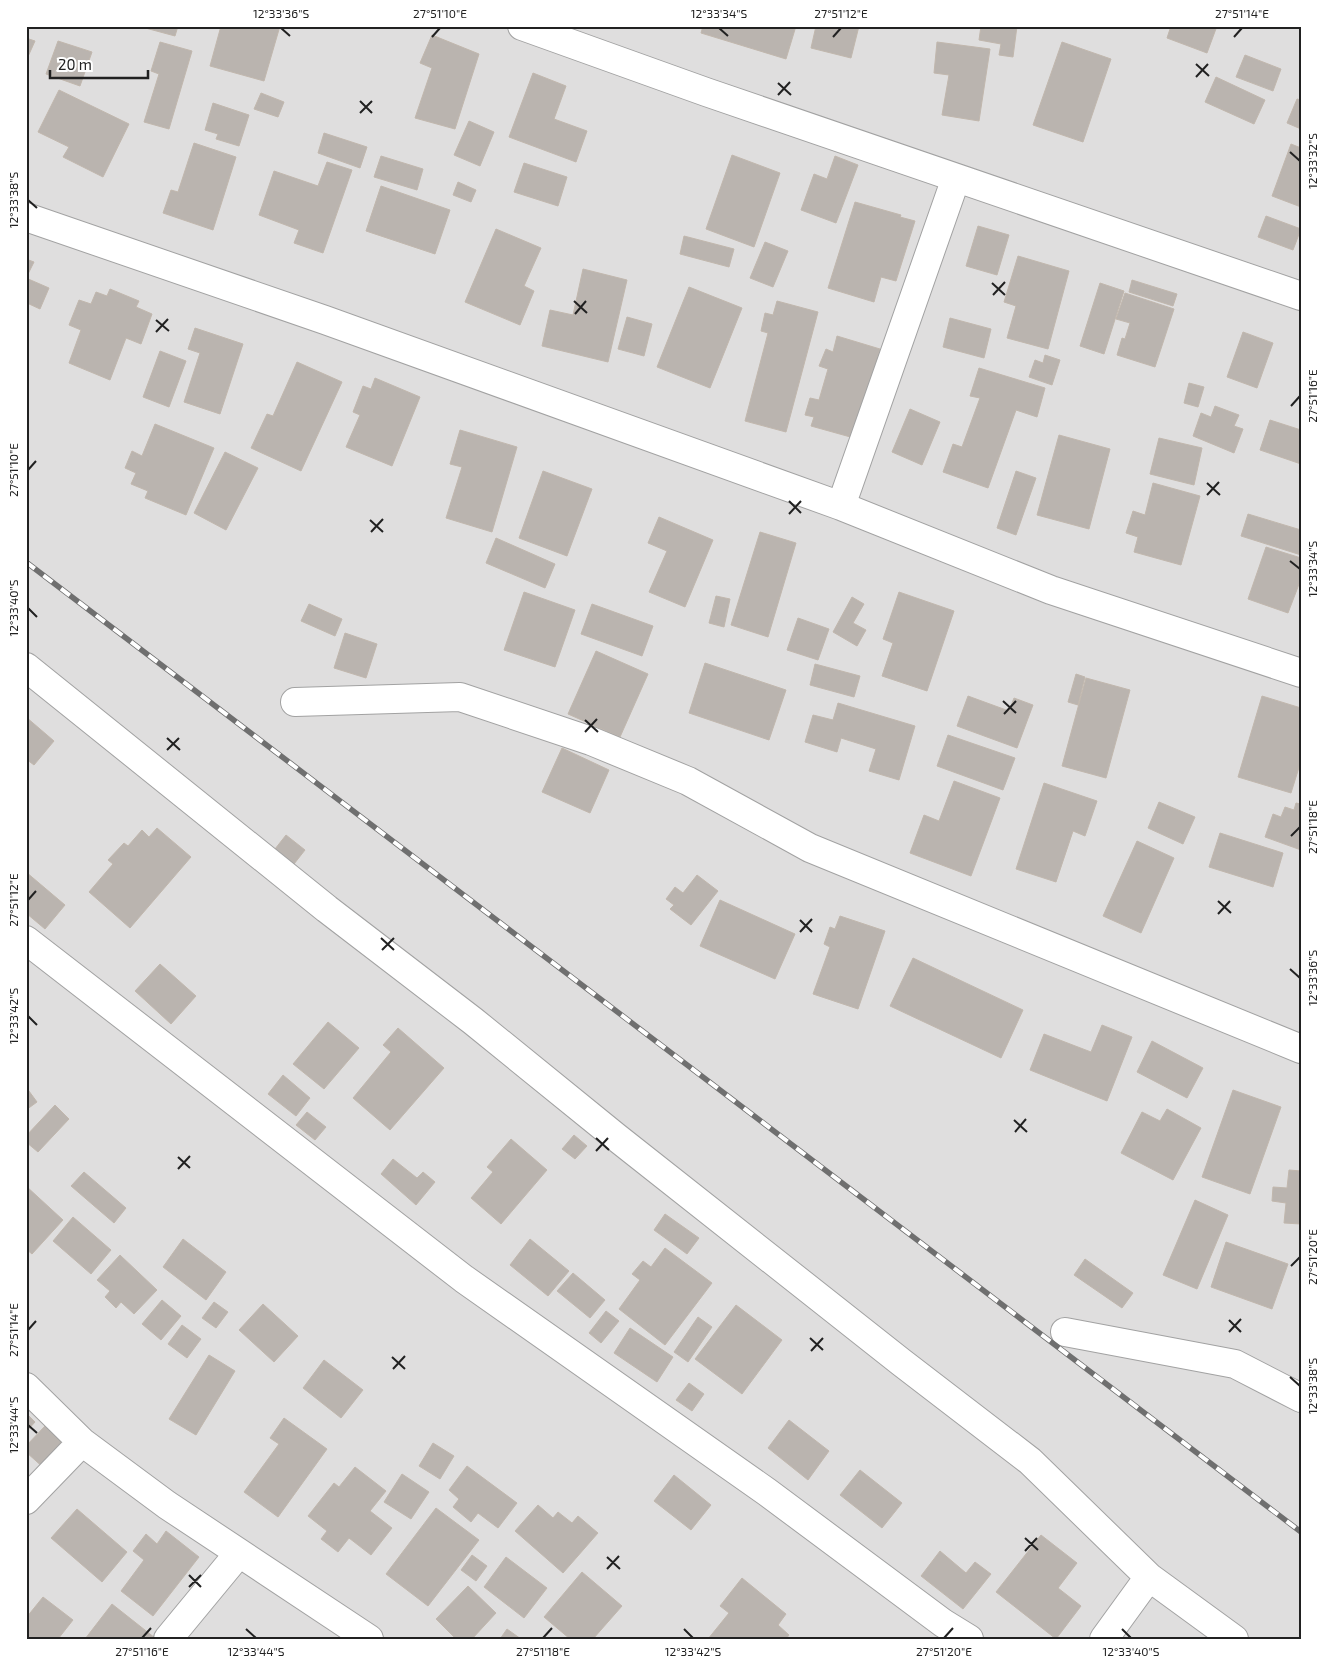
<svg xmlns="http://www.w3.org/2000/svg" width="1327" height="1665" font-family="'Exo 2',sans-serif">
<rect width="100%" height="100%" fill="#f0efe9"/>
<path fill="#dfdede" d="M26,26H1301V1639H26Z"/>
<path fill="#bab4af" stroke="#c1b7ad" d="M138,26H178L175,36Z
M221,26H280L264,81L210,66Z
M703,26H796L786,59L701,33Z
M816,26H859L851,58L811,48Z
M981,26H1017L1013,57L999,55L1001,44L979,40Z
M1171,26H1217L1207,53L1167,38Z
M432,35L479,54L455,129L415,118L432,68L420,63Z
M26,38L35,41L26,61Z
M58,41L92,52L80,86L46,74Z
M160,42L192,51L169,129L144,122L159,74L151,71Z
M937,42L990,49L979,121L942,115L949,75L934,73Z
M1062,42L1111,59L1083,142L1033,125Z
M1245,55L1281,69L1273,91L1236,77Z
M533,73L566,86L554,119L587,131L576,162L509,137Z
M1216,77L1265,100L1254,124L1205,102Z
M59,90L129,124L103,177L63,157L69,147L38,132Z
M261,93L284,102L278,117L254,109Z
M1297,99L1301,100V129L1287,123Z
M213,103L249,115L239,146L216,139L218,134L205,130Z
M469,121L494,132L480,166L454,155Z
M324,133L367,147L360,168L318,153Z
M194,143L236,157L213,230L163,213L171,190L178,192Z
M1291,144L1301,148V207L1272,196Z
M732,155L780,173L754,247L706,229Z
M381,156L423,169L417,190L374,177Z
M835,156L858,165L836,223L801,210L814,174L827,179Z
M327,162L352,170L323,253L294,243L299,230L259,215L274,171L318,186Z
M524,163L567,177L558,206L514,192Z
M458,182L476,190L471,202L453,195Z
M381,186L450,210L435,254L366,231Z
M855,202L901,215L900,217L915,221L896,281L881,277L874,302L828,288Z
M1266,216L1301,229L1293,250L1258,237Z
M978,226L1009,235L997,275L966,266Z
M496,229L541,248L524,286L534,291L520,325L465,302Z
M684,236L734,249L729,267L680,254Z
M765,242L788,251L773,287L750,278Z
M1018,256L1069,271L1048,349L1007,338L1016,306L1004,302Z
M26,259L34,262L26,278Z
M583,269L627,280L608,362L542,346L550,310L573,315Z
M26,278L49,288L40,309L27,303L26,306Z
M1132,280L1177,294L1173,306L1129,292Z
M1100,283L1124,291L1104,354L1080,346Z
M689,287L742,308L710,388L657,367Z
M110,289L139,301L136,307L152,314L141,344L126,338L110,380L69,363L81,330L69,325L79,300L91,304L96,292L107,296Z
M1125,293L1174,309L1155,367L1117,355L1122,338L1125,339L1130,323L1116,319Z
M777,301L818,312L786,432L745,421L768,333L761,331L765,313L773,315Z
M627,317L652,324L644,356L618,349Z
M950,318L991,329L984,358L943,347Z
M195,328L243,344L220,414L184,402L200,353L188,349Z
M1243,332L1273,343L1257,388L1227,377Z
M837,336L880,349L854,438L811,426L814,417L805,415L810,398L819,400L828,369L819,366L826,349L833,352Z
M160,351L186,361L169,407L143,397Z
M1045,355L1060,360L1052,385L1029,377L1035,360L1043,363Z
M297,362L342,382L301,471L251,448L267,414L273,416Z
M979,368L1045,388L1037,417L1016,410L988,488L943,472L953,444L962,447L980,398L970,396Z
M375,378L420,397L392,466L346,447L360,415L353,412L363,386L371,389Z
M1189,383L1204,387L1198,407L1184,403Z
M1215,406L1239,415L1234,426L1243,429L1234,453L1193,436L1201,413L1211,417Z
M910,409L940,422L922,465L892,452Z
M1270,420L1301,430V464L1260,450Z
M155,424L214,448L186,515L145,498L148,491L131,484L136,473L125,468L132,451L142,456Z
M460,430L517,447L492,532L446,518L462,467L450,464Z
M1059,435L1110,449L1089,529L1037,515Z
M1159,438L1202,448L1194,485L1150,474Z
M225,452L258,468L226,530L194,513Z
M543,471L592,489L567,556L519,538Z
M1016,471L1036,478L1016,535L997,528Z
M1153,483L1200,496L1181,565L1134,552L1138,537L1126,533L1133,511L1145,515Z
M1248,514L1301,530V555L1241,536Z
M659,517L713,540L685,607L649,592L667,551L648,543Z
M760,532L796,543L768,637L731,625Z
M496,538L555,564L545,588L486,563Z
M1266,547L1301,558V579L1288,613L1248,599Z
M524,592L575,610L555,667L504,650Z
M899,592L954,611L927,691L882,676L893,643L883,639Z
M716,596L730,599L724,627L709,623Z
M852,597L864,604L853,623L866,630L857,646L833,632Z
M309,604L342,619L335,636L301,621Z
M592,604L653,626L642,656L581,634Z
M798,618L829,629L818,660L787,650Z
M345,633L377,644L366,678L334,668Z
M596,651L648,674L620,737L568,714Z
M705,663L786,690L769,740L689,713Z
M815,664L860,676L854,697L810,685Z
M1076,674L1085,677L1078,705L1068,702Z
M1086,678L1130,690L1106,778L1062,766Z
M968,696L1009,711L1014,698L1033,705L1017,748L957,726Z
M1262,696L1301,708V761L1291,793L1238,777Z
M838,703L915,726L899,780L869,771L876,749L841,738L837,752L805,742L813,715L833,720Z
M26,717L54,741L34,765L26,759Z
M948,735L1015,758L1003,790L937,766Z
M562,748L609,770L590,813L542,792Z
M954,781L1000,798L971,876L910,853L924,815L939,821Z
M1044,783L1097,801L1085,836L1073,831L1056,882L1016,869Z
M1159,802L1195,817L1183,844L1148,828Z
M1296,803L1301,804V850L1265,837L1273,814L1281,817L1285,807L1294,810Z
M157,828L191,857L130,928L89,892L113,864L108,860L124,843L128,846L142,830L149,837Z
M1220,833L1283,853L1273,887L1209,867Z
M286,835L305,850L294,864L275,849Z
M1137,841L1174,858L1141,933L1103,916Z
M26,872L65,905L45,929L26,913Z
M697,875L718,891L691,925L670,909L674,905L666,899L675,887L683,893Z
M720,900L795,934L775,979L700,946Z
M840,916L885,931L858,1009L813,994L830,947L824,944L830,927L835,929Z
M913,958L1023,1010L1001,1058L890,1006Z
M160,964L196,996L171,1024L135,991Z
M328,1022L359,1048L324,1089L293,1064Z
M1102,1025L1132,1037L1107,1101L1030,1070L1044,1034L1091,1052Z
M398,1028L444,1068L390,1130L353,1098L391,1052L383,1045Z
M1152,1041L1203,1068L1187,1098L1137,1072Z
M283,1075L310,1098L296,1116L268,1094Z
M26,1087L37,1102L26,1110Z
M1233,1090L1281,1107L1250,1194L1202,1177Z
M55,1105L69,1119L38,1152L26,1142V1136Z
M1167,1109L1201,1128L1173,1180L1121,1153L1142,1112L1160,1121Z
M307,1112L326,1127L315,1140L296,1125Z
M574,1135L587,1146L575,1159L562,1149Z
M511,1139L547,1170L501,1224L471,1198L493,1172L487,1167Z
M393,1159L417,1178L423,1172L435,1182L416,1205L381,1174Z
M1289,1170L1301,1171V1224L1284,1223L1286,1203L1272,1201L1273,1187L1287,1188Z
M84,1172L126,1208L114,1223L71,1186Z
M26,1186L63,1220L32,1254L26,1249Z
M1195,1200L1228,1215L1197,1289L1163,1275Z
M665,1214L699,1238L687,1254L654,1230Z
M73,1217L111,1250L91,1274L53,1241Z
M183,1239L226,1272L206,1300L163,1267Z
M530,1239L569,1271L548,1296L510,1265Z
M1226,1242L1288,1264L1272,1309L1211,1287Z
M665,1248L712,1283L665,1345L619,1309L640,1280L632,1274L643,1261L651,1267Z
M120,1255L157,1290L134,1314L121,1302L116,1308L105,1297L110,1291L97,1280Z
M1085,1259L1133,1293L1122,1308L1074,1275Z
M573,1273L605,1300L590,1318L557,1291Z
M162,1300L181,1316L161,1340L142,1324Z
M214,1302L228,1312L216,1328L202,1318Z
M263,1304L298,1336L274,1362L239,1330Z
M736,1305L782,1340L742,1394L695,1359Z
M606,1311L619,1321L601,1343L589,1333Z
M698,1317L712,1327L688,1362L674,1352Z
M182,1325L201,1339L187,1358L168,1344Z
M630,1328L673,1357L657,1382L614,1353Z
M209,1355L235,1371L196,1435L169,1419Z
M324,1360L363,1390L341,1418L303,1388Z
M689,1383L704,1394L692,1411L676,1400Z
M26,1413L35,1422L26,1432Z
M284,1418L327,1449L278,1517L244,1492L279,1444L270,1438Z
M789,1420L829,1451L808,1480L768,1448Z
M45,1426L67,1446L45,1469L26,1452V1446Z
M433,1443L454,1456L440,1479L419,1466Z
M467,1466L517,1503L498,1528L478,1513L471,1522L453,1507L459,1499L449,1490Z
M355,1467L386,1491L370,1511L392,1528L371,1555L349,1538L338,1552L321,1539L327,1531L308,1516L334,1483L339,1487Z
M860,1470L902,1503L882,1528L840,1495Z
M402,1474L429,1492L411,1519L384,1502Z
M674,1475L711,1505L691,1530L654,1501Z
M538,1505L553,1518L558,1512L572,1523L578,1516L598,1533L563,1573L515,1531Z
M436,1508L479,1540L428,1606L386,1574Z
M77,1509L127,1552L102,1582L51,1538Z
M166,1531L199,1557L153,1616L121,1591L144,1560L133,1551L146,1534L157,1544Z
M1041,1535L1077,1563L1058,1588L1081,1606L1056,1639L996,1592Z
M940,1551L966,1573L975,1562L991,1574L963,1609L921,1576Z
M472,1555L487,1566L476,1581L461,1570Z
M506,1557L547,1588L524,1618L484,1587Z
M582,1572L622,1606L593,1639H570L544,1617Z
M742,1578L786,1614L778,1625L789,1635L786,1639H708L729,1613L720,1606Z
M468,1586L496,1613L472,1639H456L436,1619Z
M43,1597L73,1620L58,1639H26V1618Z
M112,1604L155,1638L154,1639H85Z
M507,1629L521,1639H500Z"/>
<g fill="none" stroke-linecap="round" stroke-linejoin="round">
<g stroke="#a2a2a2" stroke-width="30">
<path id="minor" d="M522,26L706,92L1301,296
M26,217L325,320L841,506L1051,590L1301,673
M841,506L956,178
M26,667L327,909L473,1021L616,1137L901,1362L1030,1461L1149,1577L1234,1639
M295,702L460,697L591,741L688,781L810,848L1301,1049
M26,940L464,1279L767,1492L943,1623L969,1639
M1065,1332L1235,1364L1301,1398
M26,1387L82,1442L167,1505L369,1639
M26,1500L82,1442
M168,1639L239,1553
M1104,1639L1149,1577"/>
</g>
<use href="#minor" stroke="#fff" stroke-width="28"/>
<g stroke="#6f6f6f" stroke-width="5.5">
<path id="rail" d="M26,562L1301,1532"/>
</g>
<use href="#rail" stroke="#fff" stroke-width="4" stroke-dasharray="11" stroke-linecap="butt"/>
</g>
<path fill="none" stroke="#212121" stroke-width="2" d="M281,28L290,36M719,28L728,36M432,37L440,28M833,37L841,28M1234,37L1242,28M1196,64L1209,76M1196,77L1208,64M778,83L791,95M778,95L790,82M360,101L372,113M360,113L372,101M1290,152L1300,161M28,200L37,208M992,283L1005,295M993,295L1005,282M574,301L587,313M575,314L586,301M156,320L169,331M156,332L168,319M1291,406L1300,396M28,470L36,461M1207,483L1220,495M1207,495L1219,482M789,501L801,513M789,514L801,501M370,520L383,532M371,532L383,519M1290,561L1300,569M28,608L37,617M1003,701L1016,713M1004,714L1016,701M585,720L598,732M585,732L597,719M167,738L180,750M167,750L179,738M1291,836L1300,827M28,900L36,891M1218,901L1231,913M1218,914L1230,901M800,920L812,932M800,932L812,919M381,938L394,950M382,950L394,938M1290,969L1300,978M28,1016L37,1025M1014,1120L1027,1132M1015,1132L1026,1119M596,1138L609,1150M596,1151L608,1138M178,1157L190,1168M178,1169L190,1156M1291,1266L1300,1257M1229,1320L1241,1332M28,1330L36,1321M1229,1332L1241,1319M810,1338L823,1350M811,1351L823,1338M392,1357L405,1369M393,1369L405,1356M1290,1377L1300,1386M28,1425L37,1433M1025,1538L1038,1550M1025,1551L1037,1538M607,1557L620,1569M607,1569L619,1556M189,1575L201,1587M189,1587L201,1575M246,1629L256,1638M684,1629L693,1638M1122,1629L1131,1638M142,1638L151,1628M543,1638L552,1628M944,1638L953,1628"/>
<rect width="1327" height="1665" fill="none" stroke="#ffffff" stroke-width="55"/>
<path d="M50 70v8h98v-8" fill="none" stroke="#212121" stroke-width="2.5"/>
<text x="58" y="70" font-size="15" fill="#212121" stroke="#ffffff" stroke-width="4" paint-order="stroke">20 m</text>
<rect x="28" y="28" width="1272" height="1610" fill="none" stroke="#212121" stroke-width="2"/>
<g font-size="12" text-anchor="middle" fill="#212121">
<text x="281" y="18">12°33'36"S</text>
<text x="440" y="18">27°51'10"E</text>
<text x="719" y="18">12°33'34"S</text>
<text x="841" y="18">27°51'12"E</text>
<text x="1242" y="18">27°51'14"E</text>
<text transform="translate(1313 161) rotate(-90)" y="4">12°33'32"S</text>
<text transform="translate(14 200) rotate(-90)" y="4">12°33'38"S</text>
<text transform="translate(1313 396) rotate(-90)" y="4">27°51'16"E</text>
<text transform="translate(14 470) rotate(-90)" y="4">27°51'10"E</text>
<text transform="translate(1313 569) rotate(-90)" y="4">12°33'34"S</text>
<text transform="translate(14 608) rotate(-90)" y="4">12°33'40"S</text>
<text transform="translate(1313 827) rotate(-90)" y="4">27°51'18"E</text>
<text transform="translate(14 900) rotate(-90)" y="4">27°51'12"E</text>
<text transform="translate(1313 978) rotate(-90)" y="4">12°33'36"S</text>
<text transform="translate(14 1016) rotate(-90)" y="4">12°33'42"S</text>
<text transform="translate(1313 1257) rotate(-90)" y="4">27°51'20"E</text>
<text transform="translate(14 1330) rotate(-90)" y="4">27°51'14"E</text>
<text transform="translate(1313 1386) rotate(-90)" y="4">12°33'38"S</text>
<text transform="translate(14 1425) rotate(-90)" y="4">12°33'44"S</text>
<text x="142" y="1656">27°51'16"E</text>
<text x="256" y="1656">12°33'44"S</text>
<text x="543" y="1656">27°51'18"E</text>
<text x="693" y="1656">12°33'42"S</text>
<text x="944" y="1656">27°51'20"E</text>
<text x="1131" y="1656">12°33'40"S</text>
</g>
</svg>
